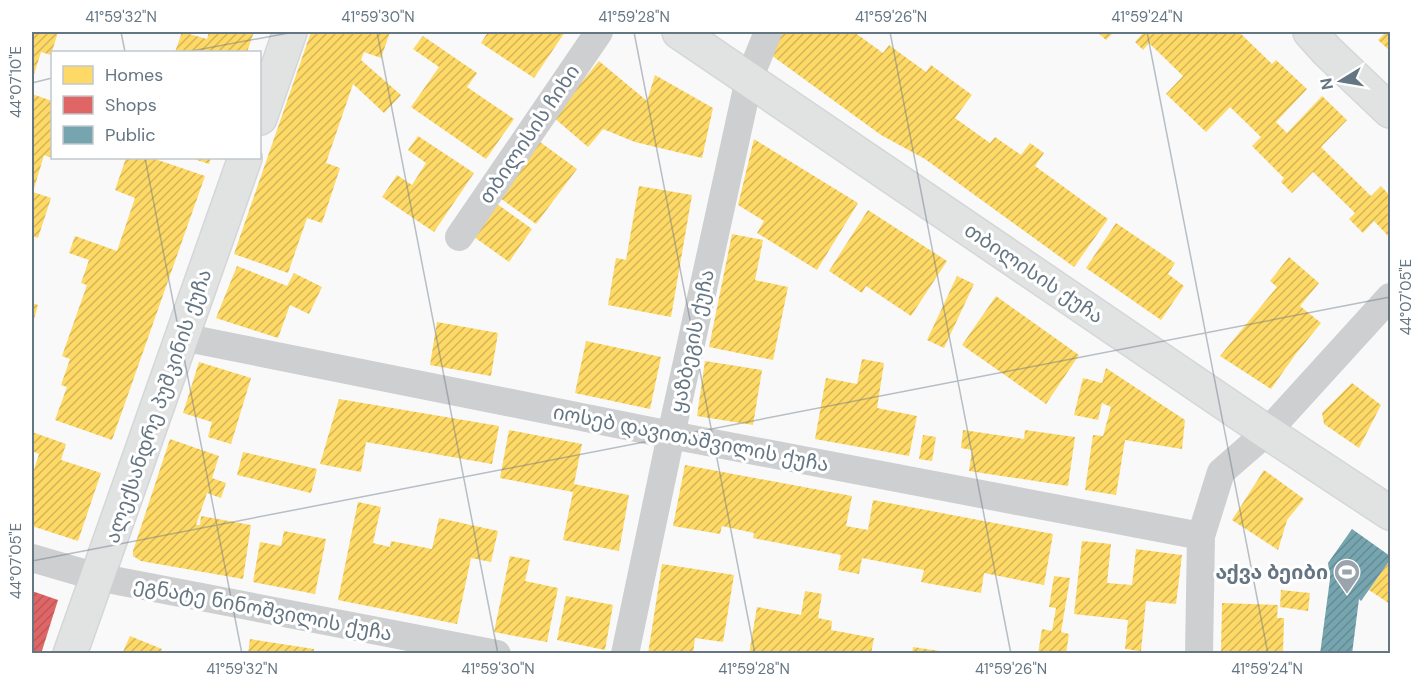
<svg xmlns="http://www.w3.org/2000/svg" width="1422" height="685" font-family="'DM Sans','Noto Sans Georgian',sans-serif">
<defs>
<pattern id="homes-hatch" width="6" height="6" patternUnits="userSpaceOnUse" patternTransform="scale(1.5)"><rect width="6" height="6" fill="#ffd966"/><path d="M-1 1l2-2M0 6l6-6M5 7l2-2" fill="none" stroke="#d2b559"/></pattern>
<pattern id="shops-hatch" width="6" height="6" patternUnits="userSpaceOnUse" patternTransform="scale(1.5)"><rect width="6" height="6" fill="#e06666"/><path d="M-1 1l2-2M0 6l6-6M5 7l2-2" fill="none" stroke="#b95959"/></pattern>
<pattern id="public-hatch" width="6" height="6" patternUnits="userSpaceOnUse" patternTransform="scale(1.5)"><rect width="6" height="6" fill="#76a5af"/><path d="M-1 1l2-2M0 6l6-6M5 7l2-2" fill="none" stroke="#648b94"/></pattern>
</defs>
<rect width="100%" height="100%" fill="#f9f9f9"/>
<path fill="url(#homes-hatch)" d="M32,32H58L51,55L41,52L32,81Z
M182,32L207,39L209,32H254L247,52H175Z
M311,32H390L381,58L364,52L361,60L401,95L384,113L353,84L326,163L340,168L322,223L307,218L288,273L234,254Z
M488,32H565L534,78L481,43Z
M781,32H835L837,33L838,32H854L883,53L889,45L926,72L931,65L972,95L955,118L990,143L995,137L1021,155L1030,143L1044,153L1035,166L1108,219L1074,267L925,159L881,135L771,55Z
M1097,32H1114L1106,40Z
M1144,32H1239L1272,64L1276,60L1307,89L1276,122L1287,133L1322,96L1347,120L1321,147L1371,196L1381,186L1390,196V238L1374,221L1363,233L1349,219L1355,213L1313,172L1292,193L1281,182L1284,178L1252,146L1261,137L1230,107L1206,132L1166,94L1183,76L1149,43L1143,50L1135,42Z
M1386,32H1390V51L1378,40Z
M423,36L477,73L467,87L514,119L486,159L411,107L439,67L413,49Z
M599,61L647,101L655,75L713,108L702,158L635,142L603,129L588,147L553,117Z
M32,94L52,101V158L44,155L33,192L51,198L38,238L32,236Z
M418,136L474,173L434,232L382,197L397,175L412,185L426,163L408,150Z
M536,139L577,169L536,224L496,195Z
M754,139L858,203L817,270L757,233L764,221L738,205Z
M126,158H152L205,176L112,440L55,420L67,387L61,385L70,359L62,356L87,285L81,283L89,260L69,253L75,236L117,251L135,198L115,190Z
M191,158H211L209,164Z
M639,186L692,195L671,317L608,305L616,258L626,260Z
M493,201L532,229L509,262L470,234Z
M868,210L947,261L911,316L866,286L862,293L829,271Z
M1116,223L1175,263L1168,274L1184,286L1161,320L1086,268Z
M732,234L763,240L755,280L788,287L773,360L709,347Z
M1289,257L1319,283L1300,306L1321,323L1295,355L1271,389L1220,356L1277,287L1270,281Z
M237,266L287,286L294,273L322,287L309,314L290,305L278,338L216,318Z
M957,276L974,284L944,348L927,340Z
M996,296L1079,355L1046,404L962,345Z
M32,303L38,305L32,326Z
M437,322L498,333L491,376L430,365Z
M586,341L661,357L650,409L575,393Z
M862,359L884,363L877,408L917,416L909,456L815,439L826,378L857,384Z
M705,361L762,370L753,425L697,416Z
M199,362L251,378L231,444L208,437L212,422L183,413Z
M1106,368L1185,420L1182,449L1125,440L1116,495L1085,490L1093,435L1103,436L1111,407L1102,403L1098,420L1074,415L1083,378L1102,383Z
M1352,383L1381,405L1359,448L1324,424L1322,413Z
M339,399L499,426L492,464L366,442L361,472L320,464Z
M509,430L582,444L574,484L629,495L619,551L563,540L573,492L500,478Z
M963,430L1024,439L1025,430L1075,437L1068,486L969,471L972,450L961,448Z
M32,432L66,444L61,460L101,473L78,541L32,526V476L39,454L32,451Z
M923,435L936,437L932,461L919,459Z
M170,439L219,456L212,478L226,483L221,498L207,493L196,525H200L201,516L251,525L243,579L141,561L133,556V551Z
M243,452L317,469L311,493L237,475Z
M685,465L852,496L846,526L868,530L873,500L1053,534L1044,585L984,573L981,593L921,582L924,570L862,558L859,574L838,570L841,555L753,538L754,533L722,526L720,534L673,526Z
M1264,470L1304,499L1287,520L1278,550L1232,520Z
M358,502L381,507L373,543L390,547L391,541L432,549L439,518L498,531L491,562L471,558L457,624L338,600Z
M284,531L326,539L315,594L253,582L260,542L281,546Z
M1082,541L1111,544L1107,583L1132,585L1136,549L1182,555L1176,604L1146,601L1141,651L1125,649L1128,620L1074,614Z
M510,556L530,560L525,581L558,588L547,642L494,632Z
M1390,560V604L1369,590Z
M662,564L734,575L723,642L695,638L693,654H648Z
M1054,576L1070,578L1061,632L1069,634L1066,654H1038L1042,629L1052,631L1056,608L1049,607Z
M1281,590L1310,593L1308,611L1280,607Z
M805,591L822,594L818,618L832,621L831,630L874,638L871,654H749L757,607L801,615Z
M566,596L613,605L605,650L557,640Z
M1222,603L1278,605L1277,618H1284L1283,654H1221Z
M130,636L162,649L160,654H122Z
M250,639L314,649V654H248Z
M913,647L947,652V654H912Z"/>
<path fill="url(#shops-hatch)" d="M32,591L58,600L41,654H32Z"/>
<path fill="url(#public-hatch)" d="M1352,529L1390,556V560L1361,601L1359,599L1352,654H1320L1330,579L1328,563Z"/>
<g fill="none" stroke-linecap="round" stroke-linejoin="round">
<g stroke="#d5d6d7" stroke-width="36">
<path id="secondary" d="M679,32L1267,432L1390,513
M1310,32L1327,51L1390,111
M260,118L290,32
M70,654L245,158"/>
</g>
<path stroke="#cecfd0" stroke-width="28" d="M459,237L599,32
M182,337L671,435L1201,536
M32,558L97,577L497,654
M625,654L671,435L749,79L768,32
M1199,654L1201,536L1221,472L1267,432L1390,297"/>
<use href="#secondary" stroke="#e1e2e2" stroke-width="33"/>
</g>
<path fill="none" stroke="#657683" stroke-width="1.5" stroke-opacity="0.45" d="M121,32L125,52M377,32L498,654M634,32L755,654M890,32L1011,654M1147,32L1268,654M186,52L294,32M32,83L52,78M145,158L242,654M32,561L1390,297"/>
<defs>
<g id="stadium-pin" transform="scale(1.35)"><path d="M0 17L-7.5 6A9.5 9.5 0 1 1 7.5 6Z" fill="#99a4ac" stroke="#fff"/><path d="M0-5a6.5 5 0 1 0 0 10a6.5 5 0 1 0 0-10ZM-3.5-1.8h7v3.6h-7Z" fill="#fff"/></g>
</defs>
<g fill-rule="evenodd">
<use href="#stadium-pin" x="1347" y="572"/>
</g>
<g text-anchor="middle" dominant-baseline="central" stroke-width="6" stroke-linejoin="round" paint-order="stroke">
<g font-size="20" fill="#657683" stroke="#fff">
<text transform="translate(529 134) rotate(-56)">თბილისის ჩიხი</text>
<text transform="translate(1034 273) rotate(34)">თბილისის ქუჩა</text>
<text transform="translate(692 341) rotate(-78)">ყაზბეგის ქუჩა</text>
<text transform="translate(158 406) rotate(-71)">ალექსანდრე პუშკინის ქუჩა</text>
<text transform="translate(691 438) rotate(11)">იოსებ დავითაშვილის ქუჩა</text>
<text transform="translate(263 609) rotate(11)">ეგნატე ნინოშვილის ქუჩა</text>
</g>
<g font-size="20" font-weight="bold" fill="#657683" stroke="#fff" text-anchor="end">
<text x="1328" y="572">აქვა ბეიბი</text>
</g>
</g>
<rect width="1422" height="685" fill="none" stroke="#ffffff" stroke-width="66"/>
<rect x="51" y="51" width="210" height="108" fill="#ffffff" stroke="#c1c8cd" stroke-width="1.5"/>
<rect x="63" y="66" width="30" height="18" fill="#ffd966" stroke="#c1c8cd" stroke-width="1.5"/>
<text x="105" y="81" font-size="18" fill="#657683">Homes</text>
<rect x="63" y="96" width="30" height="18" fill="#e06666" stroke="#c1c8cd" stroke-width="1.5"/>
<text x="105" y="111" font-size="18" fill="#657683">Shops</text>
<rect x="63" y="126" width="30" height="18" fill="#76a5af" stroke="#c1c8cd" stroke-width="1.5"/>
<text x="105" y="141" font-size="18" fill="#657683">Public</text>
<g transform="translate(1341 81) rotate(259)" stroke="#ffffff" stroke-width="4.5" paint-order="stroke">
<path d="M0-4.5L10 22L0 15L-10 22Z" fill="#657683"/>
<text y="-9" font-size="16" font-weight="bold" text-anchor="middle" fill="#657683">N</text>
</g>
<rect x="33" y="33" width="1356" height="619" fill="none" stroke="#657683" stroke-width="2"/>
<g font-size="15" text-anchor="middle" fill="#657683">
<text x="121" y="22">41°59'32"N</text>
<text x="378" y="22">41°59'30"N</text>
<text x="634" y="22">41°59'28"N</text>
<text x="891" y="22">41°59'26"N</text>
<text x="1147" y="22">41°59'24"N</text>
<text transform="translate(16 82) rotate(-90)" y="5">44°07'10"E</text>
<text transform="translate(1406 297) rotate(-90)" y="5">44°07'05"E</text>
<text transform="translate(16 561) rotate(-90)" y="5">44°07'05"E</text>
<text x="242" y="674">41°59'32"N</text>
<text x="498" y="674">41°59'30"N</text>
<text x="754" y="674">41°59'28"N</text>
<text x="1011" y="674">41°59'26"N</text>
<text x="1267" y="674">41°59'24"N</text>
</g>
</svg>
